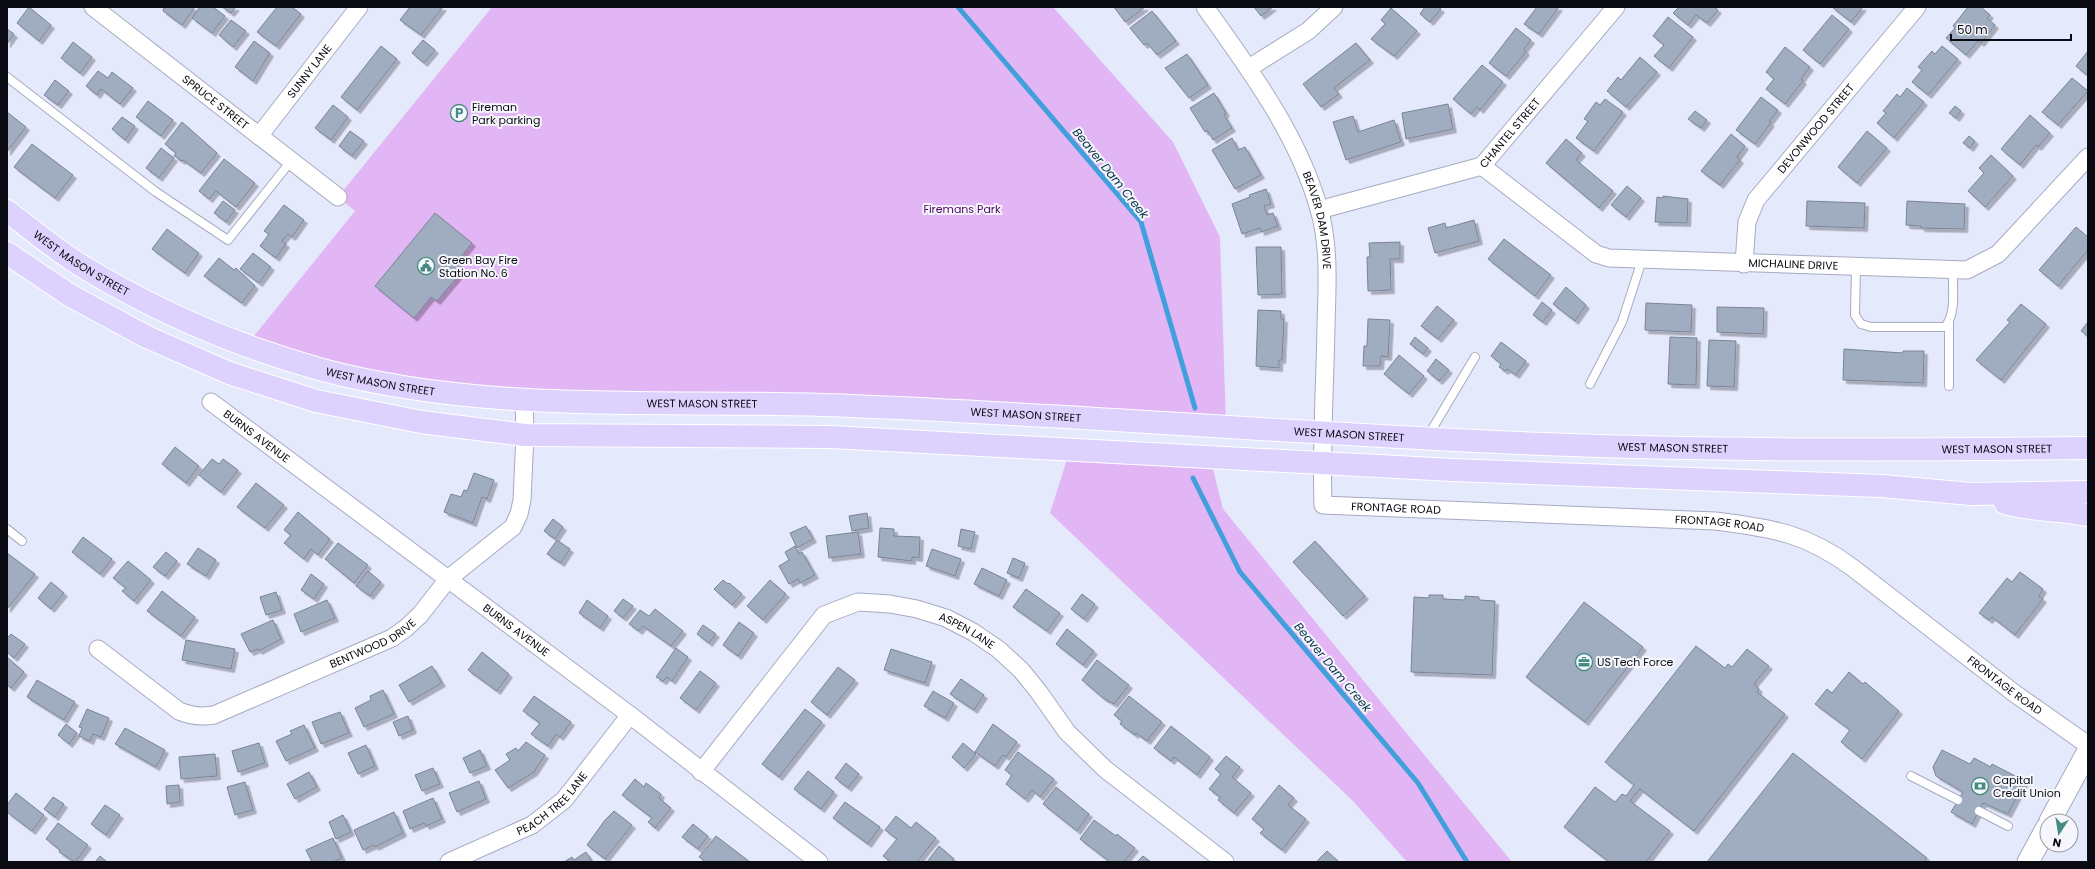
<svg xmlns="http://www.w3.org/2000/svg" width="2095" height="869" font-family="Poppins,sans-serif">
<defs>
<filter id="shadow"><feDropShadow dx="3.5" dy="3.5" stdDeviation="0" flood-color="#0004"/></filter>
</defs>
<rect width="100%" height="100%" fill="#e5e9fc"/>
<path fill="#e2b6f5" d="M492,7H1053L1173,142L1220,237L1226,426L524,401L246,346L355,211L338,197Z
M1070,450L1210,457L1223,509L1512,862H1407L1353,801L1050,513Z"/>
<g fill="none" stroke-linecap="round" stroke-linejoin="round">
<path stroke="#41a0db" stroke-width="5" d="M958,7L1141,222L1195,408
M1193,478L1240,572L1418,783L1467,862"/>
</g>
<path fill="#a0adc0" stroke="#788497" filter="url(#shadow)" d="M29,7L51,25L39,41L17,23Z
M164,7H195L182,25L163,11Z
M200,7H213L225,16L212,33L192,18Z
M222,7H236L231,13Z
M277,7H292L301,14L276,46L257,32Z
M410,7H443L421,35L400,20Z
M1114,7H1145L1125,22Z
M1254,7H1273L1261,16Z
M1425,7H1438L1441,9L1430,22L1420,14Z
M1537,7H1559L1539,34L1524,24Z
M1679,7H1714L1718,10L1707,23L1696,15L1688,25L1673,13Z
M1832,7H1863L1851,22Z
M1968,7H1981L1990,15L1987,18L1995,25L1981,43L1978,41L1966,55L1946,38L1955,28L1953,26Z
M1391,8L1417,31L1394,56L1371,39L1385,24L1381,20Z
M1152,11L1176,41L1157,55L1147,43L1144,45L1130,28Z
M1832,15L1849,29L1820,64L1803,50Z
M1668,17L1693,37L1669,68L1654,56L1664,45L1653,36Z
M231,20L246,31L233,47L219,35Z
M1516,28L1531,40L1524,49L1526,52L1506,76L1489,63Z
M7,29L14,34L7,44Z
M423,40L435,50L424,63L412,53Z
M254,41L270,53L253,81L235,67Z
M73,42L92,57L80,73L61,58Z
M1356,43L1370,60L1334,88L1339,94L1321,107L1303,84Z
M381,46L397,59L357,110L341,97Z
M1942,46L1958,59L1928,95L1912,82L1922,70L1918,67L1932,51L1935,54Z
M1785,47L1810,67L1801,79L1803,81L1785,104L1766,89L1774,79L1766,72Z
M2088,51V76L2076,66Z
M1187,54L1208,85L1189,98L1165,68Z
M1640,57L1657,72L1626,107L1607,91L1618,77L1621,80Z
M1482,65L1503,82L1480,110L1477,107L1471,114L1453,99Z
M98,71L108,78L112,72L133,88L120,104L101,89L97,95L86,86Z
M2072,78L2088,91L2058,125L2042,112Z
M55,80L69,91L58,105L44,95Z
M1907,88L1924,102L1894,138L1877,123L1886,113L1883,111L1897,94L1900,97Z
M1214,93L1226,113L1224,115L1232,128L1213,140L1207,130L1205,132L1190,108Z
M1761,97L1778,110L1769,122L1771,123L1755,144L1736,130Z
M1605,99L1623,112L1594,151L1576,138L1588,121L1584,119L1596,102L1600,105Z
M148,101L173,120L161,136L136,117Z
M1448,104L1453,129L1406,139L1402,113Z
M333,105L348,117L331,140L315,128Z
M1955,106L1961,111L1956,118L1949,113Z
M1695,111L1707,120L1701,128L1688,119Z
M7,112L26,127L7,152Z
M2030,115L2050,133L2038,147L2036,145L2020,165L2001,149Z
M1353,116L1358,132L1394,120L1401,142L1346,160L1333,122Z
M122,117L135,126L125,140L112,129Z
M182,122L217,153L201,173L183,160L182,161L174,156L176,153L165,144Z
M350,131L364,141L352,156L339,146Z
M1867,131L1887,148L1857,183L1838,167Z
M1731,134L1745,146L1737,157L1740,160L1720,185L1701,171Z
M1969,136L1975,141L1970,148L1963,143Z
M1232,138L1238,150L1245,147L1261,175L1235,189L1212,150Z
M1566,139L1582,153L1576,160L1613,191L1599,208L1546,163Z
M32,144L73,175L55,198L14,167Z
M161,148L174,158L159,178L146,168Z
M1991,155L2013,176L1985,207L1968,191L1984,173L1979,168Z
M224,159L255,183L236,207L216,191L209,199L199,191Z
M1627,186L1641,198L1626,217L1611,205Z
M1266,189L1271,204L1264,206L1267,215L1273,213L1278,226L1261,232L1260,228L1242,234L1232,204L1250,197L1249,195Z
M1663,196L1688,199L1687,223L1655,222L1657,197L1663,198Z
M223,201L235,210L226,222L214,213Z
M1807,201L1865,203L1864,228L1806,226Z
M1907,201L1965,204L1964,229L1921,228V226L1906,225Z
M284,205L304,220L292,237L288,234L282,241L286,244L276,258L260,246L269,234L264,231Z
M435,213L472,243L456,263L464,269L437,301L431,297L414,318L375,286Z
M1474,220L1479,241L1435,253L1428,228L1445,223L1446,228Z
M2076,227L2088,237V250L2058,286L2039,270Z
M167,229L199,253L185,273L152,249Z
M1504,239L1551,275L1535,296L1488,259Z
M1400,242V259H1390L1391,290L1368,291L1367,257H1370L1369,243Z
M1256,247H1281L1282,294L1258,295Z
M253,253L271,267L259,283L240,269Z
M219,258L234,270L236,268L255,286L242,303L204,276Z
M1566,287L1586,305L1575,321L1553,304Z
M1542,302L1552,310L1543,322L1533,315Z
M1646,303L1692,305L1691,332L1645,330Z
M2021,304L2046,324L2001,380L1976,360L2010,322L2007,320Z
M1437,306L1454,320L1438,339L1421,326Z
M1717,307L1764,308L1763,334L1717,332Z
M1258,310L1281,311V319H1284L1282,360H1279V368L1256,366Z
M1368,319L1390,320L1388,357L1381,356L1380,366H1363L1364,346H1367Z
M2087,323H2088V336L2081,331Z
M1415,337L1428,348L1423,354L1410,344Z
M1670,337L1697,338L1696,385L1668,384Z
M1709,340L1736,341L1734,387L1707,386Z
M1501,342L1526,361L1516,375L1507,369L1505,371L1499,367L1501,364L1491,356Z
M1844,349L1903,353V351H1924L1923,383L1843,380Z
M1399,355L1424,376L1409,394L1384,374Z
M1436,359L1449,370L1439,381L1427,371Z
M175,447L199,466L186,483L162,464Z
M212,459L219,464L223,459L238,470L221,492L199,475Z
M474,473L494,480L487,499L482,497L473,523L444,512L451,494L461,497L464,490L467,491Z
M256,483L284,505L265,528L237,507Z
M298,512L330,539L318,555L311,549L304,559L284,543L291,535L284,530Z
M867,513L869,528L852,531L849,516Z
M553,519L563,527L555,539L544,531Z
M806,526L813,539L797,548L790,533Z
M880,528L894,529V536L920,537L919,558L912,557V561L878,557Z
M961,529L975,532L971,549L958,546Z
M858,532L861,554L829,558L826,536Z
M83,537L112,559L100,574L72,552Z
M557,540L570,549L561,563L547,554Z
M1315,541L1365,596L1343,616L1293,562Z
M338,543L368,565L354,583L325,559Z
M795,546L799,554L802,552L815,575L800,583L798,579L789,584L779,566L789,560L785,552Z
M198,548L216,560L206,576L187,564Z
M932,549L961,559L955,576L926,566Z
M166,552L177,561L165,576L153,567Z
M7,553L35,574L7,609Z
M1013,558L1025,563L1019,578L1007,573Z
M128,561L151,580L134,601L122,591L126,588L113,578Z
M982,568L1007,580L999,596L974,584Z
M368,571L381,582L370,596L356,586Z
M2020,572L2043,589L2039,596L2043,599L2015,635L1992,617L1989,620L1979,613L2007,578L2012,582Z
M311,574L324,584L314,599L301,590Z
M723,580L728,584L729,583L742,594L732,605L714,589Z
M770,580L786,594L763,620L747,606Z
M51,582L64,593L51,609L38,598Z
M1026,589L1060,613L1047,631L1013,607Z
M162,591L195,617L181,636L147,611Z
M276,592L282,610L266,615L260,597Z
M1082,594L1095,604L1084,619L1071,609Z
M1429,595H1443V599L1465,600V596L1479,597V600L1495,601L1492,675L1411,672L1414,597L1429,598Z
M623,599L633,606L623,618L614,611Z
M327,600L335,618L301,632L294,614Z
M587,600L608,616L600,628L579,613Z
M1584,602L1643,647L1585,722L1526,677Z
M655,609L683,631L671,646L643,626L639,631L629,624L640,610L649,616Z
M273,620L281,639L259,651L258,649L250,652L241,634Z
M739,622L754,633L738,656L723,645Z
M703,625L716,634L709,643L697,634Z
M1067,629L1094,651L1083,665L1056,644Z
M11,634L25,644L14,658L7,652V638Z
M186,640L235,649L231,669L182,660Z
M1696,646L1725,668L1728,664L1732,667L1747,649L1769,666L1754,684L1759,689L1757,692L1785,714L1694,831L1640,789L1630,801L1670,831L1646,862H1609L1564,827L1595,787L1615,802L1622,794L1626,796L1634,785L1605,762Z
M676,648L688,657L672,681L667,677L663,681L656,677Z
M891,649L932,662L925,683L884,670Z
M482,652L509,674L497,691L468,670Z
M7,657L24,672L11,688L7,685Z
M1097,660L1129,685L1114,704L1103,698L1082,680Z
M432,666L442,683L409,702L399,685Z
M838,667L855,680L827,715L811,702Z
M700,671L716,683L696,710L680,698Z
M1849,672L1863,684L1865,682L1899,711L1862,759L1841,742L1850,730L1815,704L1827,689L1832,693Z
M961,679L984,695L974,710L950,694Z
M37,680L75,702L64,720L27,697Z
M383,690L394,714L364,727L355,708L371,700L370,696Z
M933,691L954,703L945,718L924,706Z
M534,696L571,722L560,737L556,734L548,746L531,734L540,723L523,711Z
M1129,696L1162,722L1147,741L1136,733L1135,735L1120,724L1122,721L1114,715Z
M87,709L109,718L101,737L93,734L90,741L79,736L82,728L79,727Z
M805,709L822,722L779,777L762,764Z
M340,712L349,733L321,744L312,722Z
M408,716L413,730L399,736L393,722Z
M66,724L77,733L69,744L58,735Z
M993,724L1017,742L1006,757L1003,755L995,766L975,752Z
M304,725L315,748L286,761L276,741L292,734L290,731Z
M1171,726L1210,757L1197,775L1174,757L1171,761L1154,748Z
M125,728L165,750L156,767L115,744Z
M526,742L545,755L534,772L508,788L495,770L510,760L506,754L516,748L518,751Z
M259,743L265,763L238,772L232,751Z
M963,743L976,754L964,768L952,757Z
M366,745L375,766L358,774L348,753Z
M480,750L487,766L470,773L463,758Z
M1942,750L1970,764L1974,758L1991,767L1992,764L2025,781L2008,814L1983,803L1972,824L1951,812L1963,792L1936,776L1933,767Z
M1018,752L1054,779L1040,797L1032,790L1025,799L1006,784L1012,775L1005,770Z
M1793,753L1927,858L1924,862H1707Z
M215,754L217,776L181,779L179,757Z
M1226,756L1240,767L1232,777L1251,793L1234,813L1218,800L1220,797L1209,789L1221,774L1215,769Z
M846,763L859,774L848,788L835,778Z
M433,768L440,784L422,791L415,775Z
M808,771L834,792L821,809L794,789Z
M309,772L317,787L295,799L287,784Z
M635,779L644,787L646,783L661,794L659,798L671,808L655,828L648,822L652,818L622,795Z
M479,781L486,799L457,812L449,793Z
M245,782L253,810L235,815L227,787Z
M179,785L180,802L167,804L166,786Z
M1279,785L1294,798L1288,805L1306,819L1282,850L1260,833L1264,829L1252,819Z
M1056,787L1089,814L1077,831L1043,804Z
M16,793L44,815L32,831L7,812V805Z
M53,797L64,804L55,817L44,809Z
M433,798L442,819L426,826L424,823L410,829L403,811Z
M845,802L880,827L868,844L833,818Z
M105,805L120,815L106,835L91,824Z
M614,811L632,825L605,859L587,845L605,820Z
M394,812L403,833L375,847L374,845L363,850L354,830Z
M343,815L351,832L336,839L329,822Z
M896,816L911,828L916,822L936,838L917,862H891L883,856L897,839L885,830Z
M1094,820L1116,836L1117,834L1135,848L1124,862H1110L1080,839Z
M58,823L88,845L75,862L59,852L60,850L46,839Z
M693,824L708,836L698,849L682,837Z
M716,836L750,862H706L699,857Z
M333,838L342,858L333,862H312L306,850Z
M939,846L954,859L951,862H927Z
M1327,851L1339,862H1316Z
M586,852L592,862H564L572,857L574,860Z
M100,856L107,862H95Z
M1143,856L1151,862H1137Z"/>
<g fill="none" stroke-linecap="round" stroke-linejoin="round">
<g stroke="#a7abc1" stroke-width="10">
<path id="service" d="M7,77L156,192L228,240L291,161
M1856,267L1855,315L1861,324L1871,327H1945C1957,313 1952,287 1953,270
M1590,384L1622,322L1642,260
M1949,386V323
M1428,436L1475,357
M7,529L22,541
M1911,776L1958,800
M1979,811L2008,826"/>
</g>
<g stroke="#a7abc1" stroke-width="19">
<g id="minor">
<path id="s1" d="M93,7L338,197"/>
<path id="s2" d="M1205,7C1249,69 1298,134 1319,209C1330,247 1327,288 1326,326C1325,386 1321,445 1323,505L1715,521C1772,528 1806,533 1853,568L2014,693L2088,745"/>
<path d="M1249,68L1308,31L1334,7"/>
<path id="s3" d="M259,136L359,7"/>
<path id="s4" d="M1482,166L1596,254L1609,258L1967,270L1998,254L2088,157"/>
<path id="s5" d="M1319,210L1482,166L1616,7"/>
<path id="s6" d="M1744,264L1747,222L1756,200L1917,7"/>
<path id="s7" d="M211,402L630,715L819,862"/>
<path id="s8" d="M98,649L179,711C190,716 201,717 214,715L392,638L406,628L420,615L448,579L513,527L519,514L522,500L525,435L524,401"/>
<path id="s9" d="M701,772L824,615L858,602L890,604L917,609L946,618L973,632L998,649L1021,670L1038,691L1067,732L1105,769L1225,862"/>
<path id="s10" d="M449,862L532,825L564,800L630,715"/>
</g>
</g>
<g stroke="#a7abc1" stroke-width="23">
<path id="tertiary" d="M2050,821L2088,751
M2028,862L2047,827"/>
</g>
<g stroke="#fff" stroke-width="24">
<g id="primary">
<path id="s11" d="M7,211C32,230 57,251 85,268C158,312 237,346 319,369C492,416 673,398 850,406C1081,415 1312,435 1543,444C1725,451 1906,450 2088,448"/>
<path d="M7,253L71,296L147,337L229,373L316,401L421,422L525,435L831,437L1453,470L1882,486L1971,494L2088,492"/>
<path d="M2005,503C2032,511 2060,509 2088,515"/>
</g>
</g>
<use href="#service" stroke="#fff" stroke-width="8"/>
<use href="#minor" stroke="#fff" stroke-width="17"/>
<use href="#tertiary" stroke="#fff" stroke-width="21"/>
<use href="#primary" stroke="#ddd2fd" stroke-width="22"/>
</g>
<defs>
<g id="parking-ring" transform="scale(0.9)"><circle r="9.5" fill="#f6f7fc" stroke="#468b81" stroke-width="1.5"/><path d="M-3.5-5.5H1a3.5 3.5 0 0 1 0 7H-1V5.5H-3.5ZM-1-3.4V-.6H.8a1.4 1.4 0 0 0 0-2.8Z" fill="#468b81"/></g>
<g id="civic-ring" transform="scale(0.9)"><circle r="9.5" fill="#f6f7fc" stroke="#468b81" stroke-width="1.5"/><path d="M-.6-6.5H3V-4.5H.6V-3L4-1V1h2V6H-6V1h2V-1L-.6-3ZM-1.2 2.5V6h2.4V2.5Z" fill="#468b81"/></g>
<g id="office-ring" transform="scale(0.9)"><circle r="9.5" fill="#f6f7fc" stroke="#468b81" stroke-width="1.5"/><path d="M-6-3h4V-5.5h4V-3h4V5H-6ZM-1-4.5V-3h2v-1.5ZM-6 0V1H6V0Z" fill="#468b81"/></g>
<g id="bank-ring" transform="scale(0.9)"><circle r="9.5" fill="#f6f7fc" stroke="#468b81" stroke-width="1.5"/><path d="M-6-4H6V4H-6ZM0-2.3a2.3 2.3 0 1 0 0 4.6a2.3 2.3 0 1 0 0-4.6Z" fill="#468b81"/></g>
</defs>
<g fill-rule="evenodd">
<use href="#parking-ring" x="459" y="113"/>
<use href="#civic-ring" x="426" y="266"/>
<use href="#office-ring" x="1584" y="662"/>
<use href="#bank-ring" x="1980" y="786"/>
</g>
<g text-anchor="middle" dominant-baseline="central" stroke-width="4" stroke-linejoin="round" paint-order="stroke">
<g font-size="11" fill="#0a0b12" stroke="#f6f7fc">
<text stroke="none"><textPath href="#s3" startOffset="82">SUNNY LANE</textPath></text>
<text stroke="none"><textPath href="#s1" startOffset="155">SPRUCE STREET</textPath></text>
<text stroke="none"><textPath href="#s6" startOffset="159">DEVONWOOD STREET</textPath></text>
<text stroke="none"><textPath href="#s5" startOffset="212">CHANTEL STREET</textPath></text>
<text stroke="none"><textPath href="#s2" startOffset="244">BEAVER DAM DRIVE</textPath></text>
<text stroke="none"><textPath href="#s11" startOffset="91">WEST MASON STREET</textPath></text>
<text stroke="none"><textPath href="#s4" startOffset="342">MICHALINE DRIVE</textPath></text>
<text stroke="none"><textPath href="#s11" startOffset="415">WEST MASON STREET</textPath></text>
<text stroke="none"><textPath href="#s11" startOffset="738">WEST MASON STREET</textPath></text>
<text stroke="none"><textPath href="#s11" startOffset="1062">WEST MASON STREET</textPath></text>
<text stroke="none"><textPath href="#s11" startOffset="1386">WEST MASON STREET</textPath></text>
<text stroke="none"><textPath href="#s7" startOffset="57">BURNS AVENUE</textPath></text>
<text stroke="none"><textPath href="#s11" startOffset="1710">WEST MASON STREET</textPath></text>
<text stroke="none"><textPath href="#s11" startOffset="2034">WEST MASON STREET</textPath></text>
<text stroke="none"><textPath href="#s2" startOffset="603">FRONTAGE ROAD</textPath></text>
<text stroke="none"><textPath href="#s2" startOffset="927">FRONTAGE ROAD</textPath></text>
<text stroke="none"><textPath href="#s7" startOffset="381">BURNS AVENUE</textPath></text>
<text stroke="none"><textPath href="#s9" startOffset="350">ASPEN LANE</textPath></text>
<text stroke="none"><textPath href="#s8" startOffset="312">BENTWOOD DRIVE</textPath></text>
<text stroke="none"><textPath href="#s2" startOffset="1262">FRONTAGE ROAD</textPath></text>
<text stroke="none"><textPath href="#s10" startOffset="120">PEACH TREE LANE</textPath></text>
</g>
<g font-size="11" fill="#0a0b12" stroke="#f6f7fc" text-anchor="start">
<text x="472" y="107">Fireman<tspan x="472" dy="13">Park parking</tspan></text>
<text x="439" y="260">Green Bay Fire<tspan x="439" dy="13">Station No. 6</tspan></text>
<text x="1597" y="662">US Tech Force</text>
<text x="1993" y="780">Capital<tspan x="1993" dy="13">Credit Union</tspan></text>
</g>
<g font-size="11" fill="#500467" stroke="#f6f7fc">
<text x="962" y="209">Firemans Park</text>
</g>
<g font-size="12" font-style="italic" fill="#052f47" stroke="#f6f7fc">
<text transform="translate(1111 173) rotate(51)">Beaver Dam Creek</text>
<text transform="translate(1333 667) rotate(50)">Beaver Dam Creek</text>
</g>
</g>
<rect width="2095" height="869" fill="none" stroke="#0a0b12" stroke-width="16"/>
<g transform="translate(2059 833) rotate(192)"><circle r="19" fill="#f6f7fc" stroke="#98999e"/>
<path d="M0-3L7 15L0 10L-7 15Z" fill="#468b81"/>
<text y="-6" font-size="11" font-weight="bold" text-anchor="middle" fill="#0a0b12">N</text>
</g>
<path d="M1951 34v6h120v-6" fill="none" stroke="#0a0b12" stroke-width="2"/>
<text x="1957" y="34" font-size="12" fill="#0a0b12" stroke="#f6f7fc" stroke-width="3" paint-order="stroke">50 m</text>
</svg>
